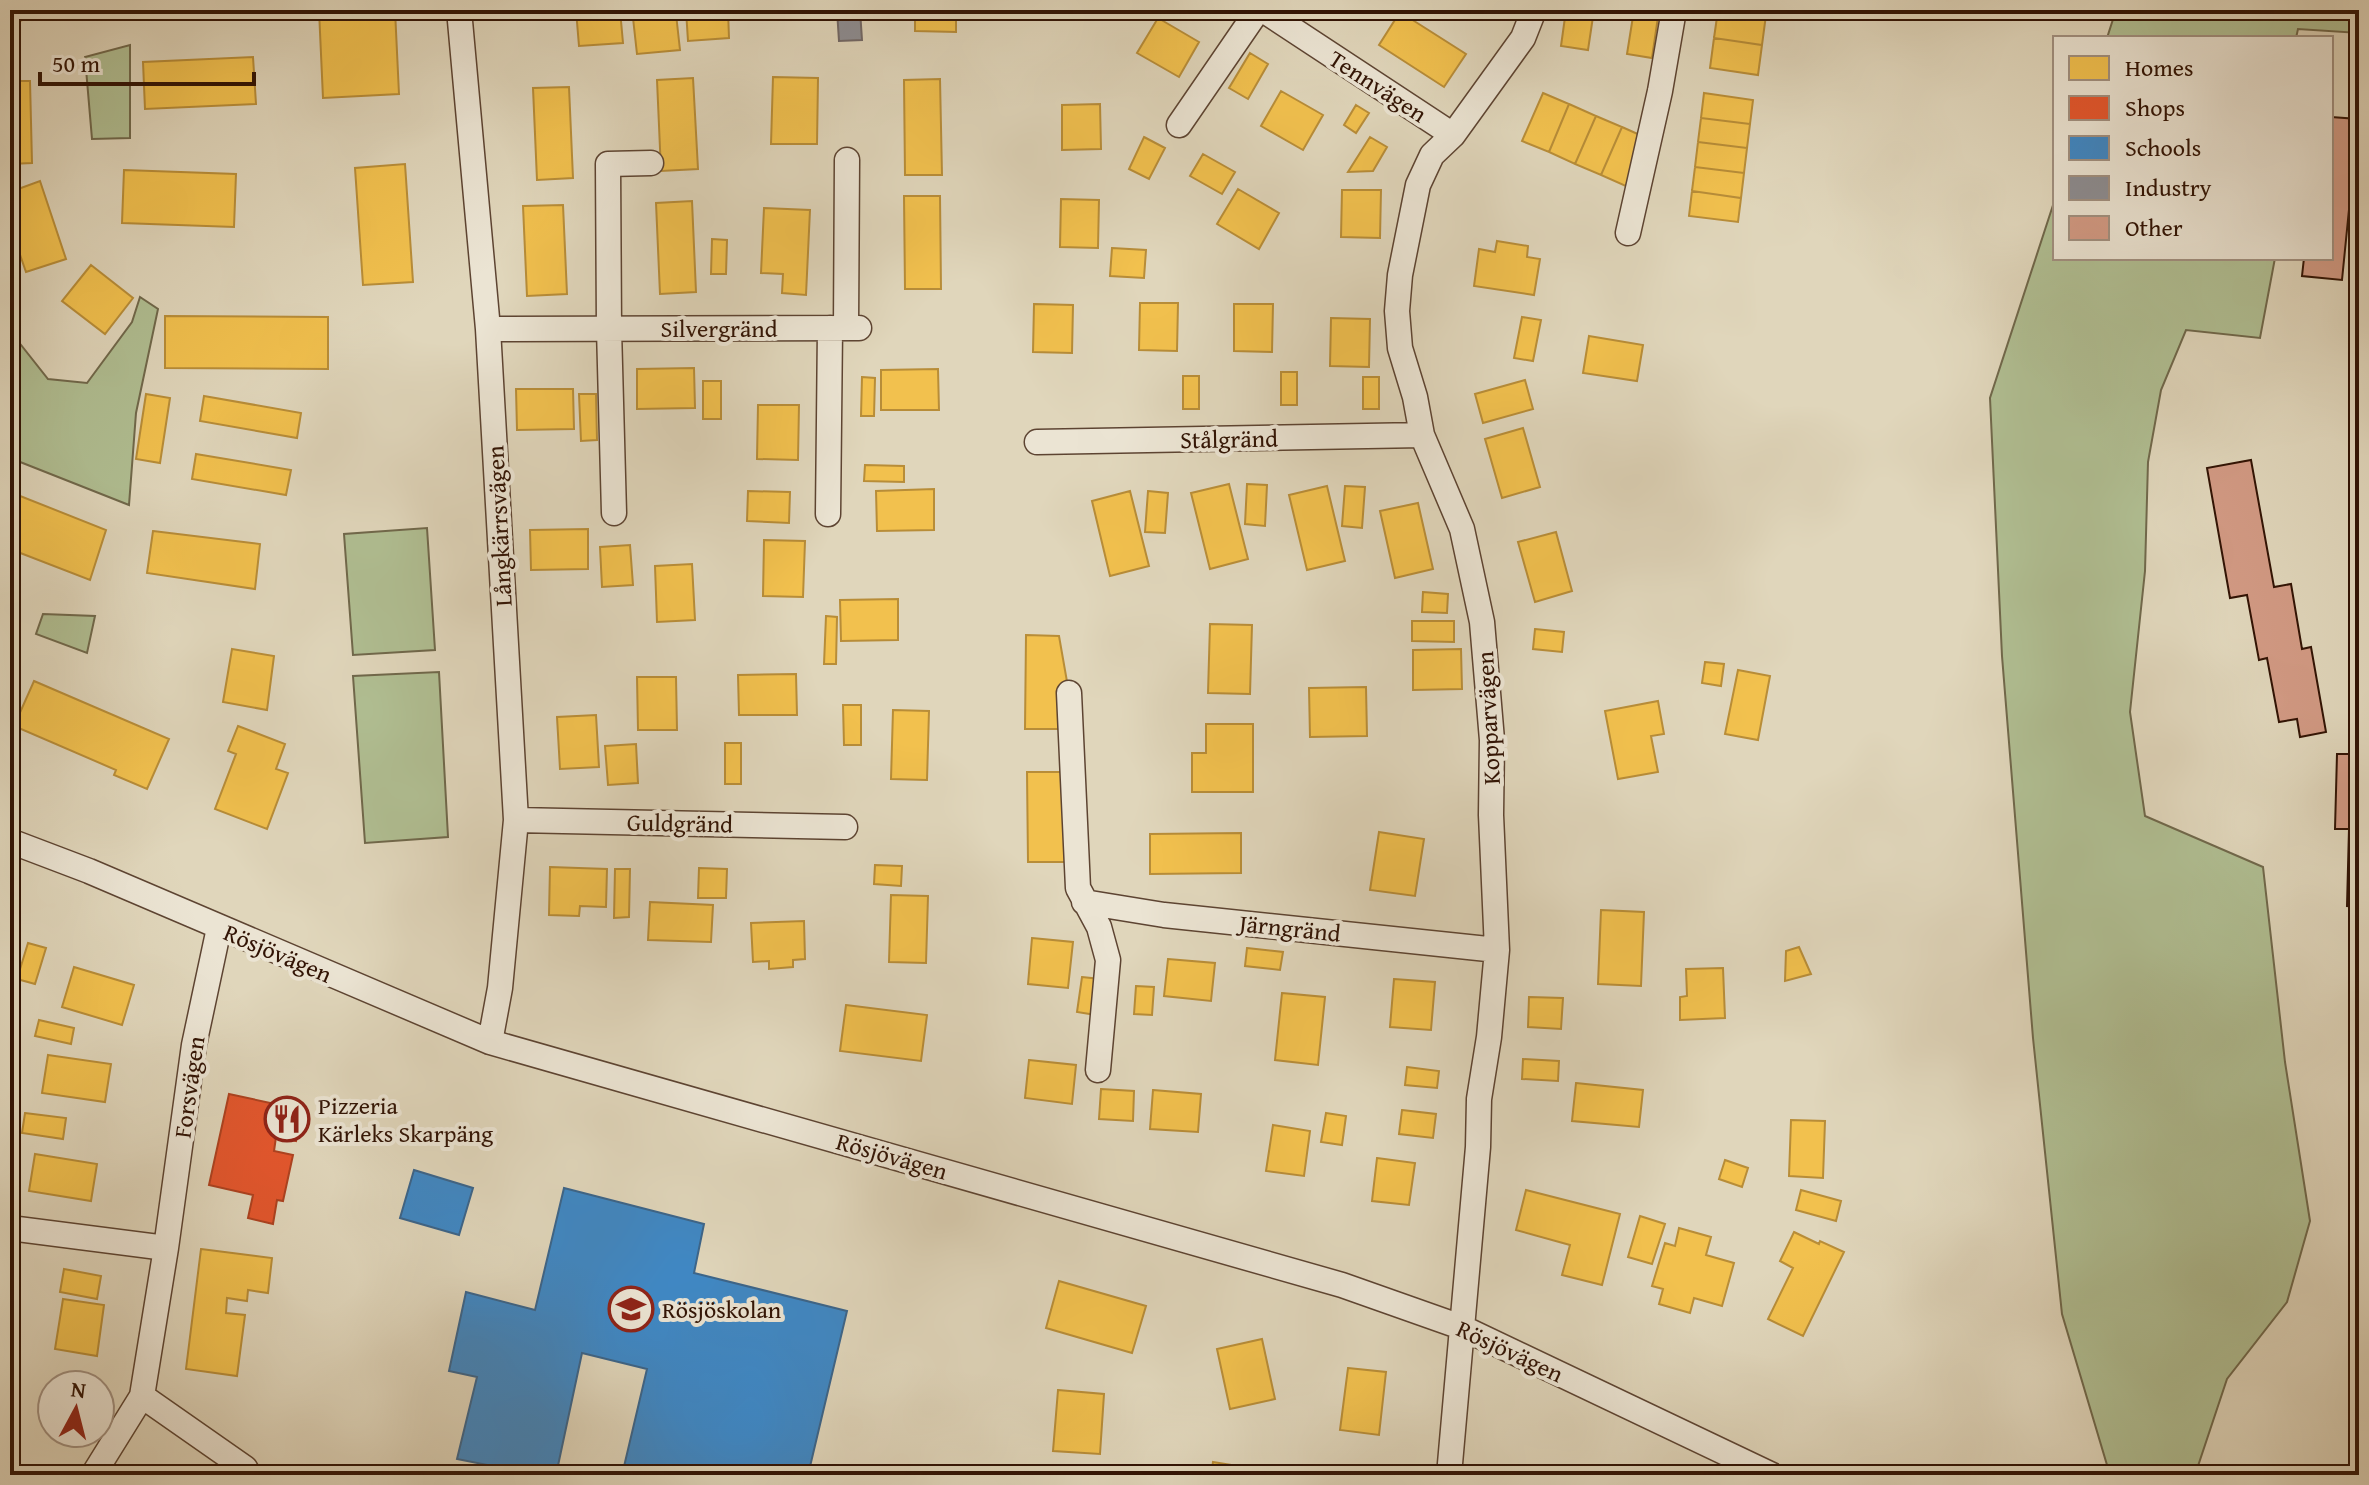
<svg xmlns="http://www.w3.org/2000/svg" width="2369" height="1485" font-family="'Gentium Book Plus',serif">
<rect width="100%" height="100%" fill="#e0d6bb"/>
<filter id="stains"><feTurbulence type="fractalNoise" baseFrequency=".0025" numOctaves="4"/><feColorMatrix values="0 0 0 0 .2 0 0 0 0 .09 0 0 0 0 .02 0 0 0 .5 -.17"/></filter>
<radialGradient id="worn" r=".72"><stop offset=".6" stop-color="#630" stop-opacity="0"/><stop offset="1" stop-color="#630" stop-opacity=".3"/></radialGradient>
<path fill="#b0be92" stroke="#70684b" stroke-width="2" d="M2116,10H2359V33L2298,29L2296,38H2107Z
M130,45V138L92,139L85,57Z
M2055,199V258H2275L2260,338L2186,330L2161,390L2148,462L2145,571L2130,712L2145,816L2263,867L2285,1062L2310,1221L2287,1302L2227,1379L2195,1475H2110L2062,1314L2033,1038L2002,656L1990,398Z
M140,297L158,309L136,413L129,505L10,458V331L48,379L87,383L132,322Z
M427,528L435,650L353,655L344,534Z
M43,614L95,616L87,653L36,634Z
M439,672L448,837L365,843L353,676Z"/>
<path fill="#f2c14e" stroke="#b88d38" stroke-width="2" d="M10,10H55L10,24Z
M319,10H395L399,94L323,98Z
M576,10H620L623,43L579,46Z
M686,10H728L729,38L688,41Z
M915,10H956V32L915,31Z
M1566,10H1594L1588,50L1561,46Z
M1634,10H1659L1652,58L1627,54Z
M1718,10L1766,15L1762,45L1714,38Z
M1728,10H1767L1766,15Z
M1400,12L1466,54L1444,87L1379,45Z
M676,14L680,50L637,54L633,18Z
M1158,18L1199,42L1179,77L1137,53Z
M1714,38L1762,45L1758,75L1710,68Z
M1250,53L1268,64L1248,99L1229,88Z
M253,57L256,104L145,109L143,62Z
M773,77L818,78L817,144H771Z
M693,78L698,169L661,171L657,80Z
M940,79L942,175H905L904,80Z
M10,81H30L32,163L10,164Z
M569,87L573,178L537,180L533,88Z
M1281,91L1323,115L1303,150L1261,126Z
M1543,93L1569,104L1549,152L1522,141Z
M1704,93L1753,100L1750,124L1701,118Z
M1100,104L1101,149L1062,150V105Z
M1569,104L1596,116L1575,164L1549,152Z
M1356,105L1369,113L1356,133L1344,125Z
M1596,116L1622,127L1601,175L1575,164Z
M1701,118L1750,124L1747,148L1698,142Z
M1622,127L1649,139L1628,187L1601,175Z
M1144,137L1165,148L1149,179L1129,169Z
M1370,137L1387,147L1373,171L1348,172Z
M1698,142L1747,148L1744,173L1695,167Z
M1203,154L1235,172L1222,194L1190,176Z
M405,164L413,282L363,285L355,168Z
M1695,167L1744,173L1741,198L1692,191Z
M124,170L236,174L234,227L122,223Z
M40,181L66,259L26,272L10,226V192Z
M1238,189L1279,213L1259,249L1217,224Z
M1342,190H1381L1380,238L1341,237Z
M1692,191L1741,198L1738,222L1689,216Z
M904,196H940L941,289H905Z
M1061,199L1099,200L1098,248L1060,247Z
M692,201L696,292L660,294L656,203Z
M563,205L567,294L527,296L523,206Z
M764,208L810,210L806,295L782,293L783,274L761,273Z
M712,239L727,240L726,274H711Z
M1497,241L1528,246L1527,257L1540,259L1534,295L1474,286L1479,249L1495,252Z
M1112,248L1146,250L1144,278L1110,276Z
M91,265L133,298L105,334L62,301Z
M1140,303H1178L1177,351L1139,350Z
M1034,304L1073,305L1072,353L1033,352Z
M1234,304H1273L1272,352L1234,351Z
M165,316L328,317V369L165,368Z
M1522,317L1541,320L1533,361L1514,358Z
M1331,318L1370,319L1369,367L1330,366Z
M1589,336L1643,345L1637,381L1583,373Z
M694,368L695,408L637,409V369Z
M938,369L939,410H881V370Z
M1281,372H1297V405H1281Z
M1183,376H1199V409H1183Z
M862,377L875,378L874,416H861Z
M1363,377H1379V409H1363Z
M1525,380L1533,409L1483,423L1475,394Z
M703,381H721V419H703Z
M516,389H573L574,429L517,430Z
M146,394L170,398L160,463L136,459Z
M579,394H596L597,440L581,441Z
M204,396L301,413L297,438L200,421Z
M758,405H799L798,460L757,459Z
M1523,428L1540,487L1502,498L1485,439Z
M196,454L291,470L286,495L192,479Z
M865,465L904,466V482L864,481Z
M1229,484L1248,559L1210,569L1191,493Z
M1247,484L1267,485L1265,526L1245,524Z
M1327,486L1345,561L1307,570L1289,495Z
M1345,486L1365,487L1362,528L1342,526Z
M934,489V530L877,531L876,491Z
M748,491L790,492L789,523L747,521Z
M1130,491L1149,566L1110,576L1092,501Z
M1148,491L1168,493L1165,533L1145,532Z
M10,492L106,530L90,580L10,549Z
M1418,503L1433,569L1395,578L1380,511Z
M588,529V569L531,570L530,530Z
M153,531L260,544L255,589L147,573Z
M1556,532L1572,591L1535,602L1518,542Z
M764,540L805,541L803,597L763,596Z
M630,545L633,585L602,587L600,547Z
M692,564L695,620L657,622L655,566Z
M1423,592L1448,594L1447,613L1422,612Z
M898,599V640L841,641L840,600Z
M826,616L837,617L836,664H824Z
M1412,621H1454V642L1412,641Z
M1210,624L1252,625L1250,694L1208,693Z
M1535,629L1564,632L1562,652L1533,649Z
M1026,635L1059,636L1069,693L1058,729H1025Z
M232,649L274,656L267,710L223,702Z
M1461,649L1462,689L1413,690V650Z
M1705,662L1724,664L1721,686L1702,683Z
M1738,670L1770,676L1758,740L1725,734Z
M796,674L797,715H739L738,675Z
M637,677H676L677,730H638Z
M34,681L169,739L147,789L114,775L116,770L14,726Z
M1366,687L1367,736L1310,737L1309,688Z
M1658,701L1664,734L1651,736L1658,772L1618,779L1605,711Z
M843,705H861V745H844Z
M893,710L929,711L927,780L891,779Z
M596,715L599,767L560,769L557,717Z
M1206,724H1253V792H1192V753H1206Z
M238,726L285,744L276,769L288,773L267,829L215,809L236,754L228,751Z
M725,743H741V784H725Z
M636,744L638,783L608,785L605,746Z
M1027,772H1064L1065,862H1028Z
M1379,832L1424,839L1415,896L1370,890Z
M1241,833V873L1150,874V834Z
M875,865L902,866L901,886L874,884Z
M550,867L607,869L606,907L580,906L579,916L549,915Z
M699,868L727,869L726,898H698Z
M615,869H630L629,917L614,918Z
M891,895L928,896L926,963L889,962Z
M650,902L713,905L711,942L648,940Z
M1601,910L1644,912L1641,986L1598,984Z
M804,921L805,959L793,960V967L769,969V961L753,962L751,923Z
M1032,938L1073,942L1068,988L1028,984Z
M28,943L46,948L35,984L17,979Z
M1799,947L1811,974L1785,981L1786,951Z
M1247,948L1283,952L1280,970L1245,966Z
M1168,959L1215,963L1211,1001L1164,996Z
M74,967L134,985L122,1025L62,1007Z
M1723,968L1725,1018L1680,1020V997L1687,996L1686,969Z
M1082,977L1100,979L1096,1015L1077,1012Z
M1394,979L1435,982L1431,1030L1390,1027Z
M1136,986L1154,987L1152,1015L1134,1014Z
M1282,993L1325,997L1318,1065L1275,1060Z
M1529,997L1563,998L1561,1029L1528,1027Z
M846,1005L927,1015L921,1061L840,1051Z
M39,1020L74,1028L71,1044L35,1036Z
M48,1055L111,1064L105,1102L42,1093Z
M1523,1059L1559,1061L1558,1081L1522,1079Z
M1029,1060L1076,1065L1072,1104L1025,1098Z
M1407,1067L1439,1071L1437,1088L1405,1085Z
M1576,1083L1643,1090L1639,1127L1572,1121Z
M1101,1089L1134,1091L1133,1121L1099,1119Z
M1153,1090L1201,1094L1198,1132L1150,1129Z
M1402,1110L1436,1114L1433,1138L1399,1134Z
M25,1113L66,1118L63,1139L22,1133Z
M1326,1113L1346,1116L1342,1145L1321,1142Z
M1791,1120L1825,1121L1823,1178L1789,1176Z
M1273,1125L1310,1131L1304,1176L1266,1171Z
M35,1154L97,1164L91,1201L29,1191Z
M1377,1158L1415,1163L1409,1205L1372,1201Z
M1725,1160L1748,1168L1742,1187L1719,1179Z
M1526,1190L1620,1214L1602,1285L1562,1275L1570,1245L1516,1230Z
M1801,1190L1841,1201L1836,1221L1796,1210Z
M1640,1216L1665,1224L1652,1264L1628,1257Z
M1679,1228L1711,1237L1706,1255L1734,1263L1722,1306L1694,1298L1690,1313L1659,1304L1663,1289L1652,1286L1665,1243L1675,1246Z
M1794,1232L1819,1244L1820,1241L1844,1252L1803,1336L1768,1319L1793,1268L1780,1261Z
M201,1249L272,1258L268,1293L248,1290L247,1301L227,1298L226,1313L245,1315L237,1376L186,1369Z
M64,1269L101,1276L97,1299L60,1292Z
M1059,1281L1146,1306L1132,1353L1046,1328Z
M63,1299L104,1305L97,1356L55,1349Z
M1262,1339L1275,1399L1230,1409L1217,1349Z
M1348,1368L1386,1372L1379,1435L1340,1430Z
M1058,1390L1104,1394L1100,1454L1053,1451Z
M1213,1462L1269,1471V1475H1211Z
M1516,1467L1558,1471V1475H1515Z"/>
<path fill="#e4572e" stroke="#ae4321" stroke-width="2" d="M229,1094L303,1110L296,1141L276,1137L274,1151L293,1155L283,1201L277,1200L273,1224L248,1218L253,1195L209,1185Z"/>
<path fill="#3f88c5" stroke="#3b658b" stroke-width="2" d="M414,1170L473,1188L459,1235L400,1218Z
M564,1188L704,1224L694,1273L847,1311L808,1475H622L647,1369L582,1353L556,1475H538L457,1459L477,1377L449,1371L466,1292L535,1310Z"/>
<path fill="#8d8d92" stroke="#716867" stroke-width="2" d="M837,10H860L862,40L839,41Z"/>
<path fill="#d29a84" stroke="#311304" stroke-width="2" d="M2331,117L2358,119L2342,280L2302,276L2304,258H2331Z
M2251,460L2274,587L2291,584L2302,649L2311,647L2326,732L2300,737L2297,719L2279,722L2267,658L2259,660L2247,595L2230,598L2207,468Z
M2337,754H2359V907L2347,906L2349,829H2335Z"/>
<g fill="none" stroke-linecap="round" stroke-linejoin="round">
<g stroke="#5d4432" stroke-width="27">
<path id="minor" d="M459,10L488,329L516,820L500,988L490,1042
M1263,10L1453,135
M1179,125L1258,10
M1628,233L1660,91L1674,10
M846,328L847,160
M488,329L859,328
M1037,442L1422,435
M614,513L609,329L608,164L651,163
M828,514L830,328
M1069,693L1078,888L1099,927L1108,960L1098,1070
M516,820L845,827
M10,841L89,871L490,1042L1342,1285L1461,1327L1772,1475
M1084,902L1164,915L1497,950
M10,1228L166,1248
M142,1396L245,1468L249,1475
M93,1475L142,1396L166,1248L194,1045L219,928
M1449,1475L1478,1147L1479,1099L1489,1037L1497,950L1491,815L1492,740L1482,622L1462,529L1422,435L1415,397L1400,348L1397,311L1400,275L1418,185L1432,155L1453,135L1523,38L1534,10"/>
</g>
<use href="#minor" stroke="#ebe4d3" stroke-width="24"/>
</g>
<defs>
<g id="restaurant-ring" transform="scale(2.3)"><circle r="9.5" fill="#ebe4d3" stroke="#8f2418" stroke-width="1.5"/><path d="M-5-6h1v4h1v-4h1v4h1v-4h1v5L-1.5 .5V6h-2V.5L-5-1ZM5-6V6H3V1.5H1.5Q1.5-4 5-6Z" fill="#8f2418"/></g>
<g id="school-ring" transform="scale(2.3)"><circle r="9.5" fill="#ebe4d3" stroke="#8f2418" stroke-width="1.5"/><path d="M0-5L7-2L0 1L-7-2ZM-4 1L0 2.5L4 1V4Q0 6-4 4Z" fill="#8f2418"/></g>
</defs>
<g fill-rule="evenodd">
<use href="#restaurant-ring" x="287" y="1119"/>
<use href="#school-ring" x="631" y="1309"/>
</g>
<g text-anchor="middle" dominant-baseline="central" stroke-width="8" stroke-linejoin="round" paint-order="stroke">
<g font-size="24" fill="#311304" stroke="#ebe4d3">
<text transform="translate(1378 86) rotate(33)">Tennvägen</text>
<text x="719" y="328">Silvergränd</text>
<text transform="translate(1229 439) rotate(-1)">Stålgränd</text>
<text transform="translate(499 526) rotate(-93)">Långkärrsvägen</text>
<text transform="translate(1488 718) rotate(-93)">Kopparvägen</text>
<text transform="translate(680 823) rotate(1)">Guldgränd</text>
<text transform="translate(1290 928) rotate(6)">Järngränd</text>
<text transform="translate(278 953) rotate(23)">Rösjövägen</text>
<text transform="translate(189 1087) rotate(-82)">Forsvägen</text>
<text transform="translate(892 1156) rotate(16)">Rösjövägen</text>
<text transform="translate(1510 1351) rotate(25)">Rösjövägen</text>
</g>
<g font-size="24" fill="#311304" stroke="#ebe4d3" text-anchor="start">
<text x="318" y="1105">Pizzeria<tspan x="318" dy="28">Kärleks Skarpäng</tspan></text>
<text x="662" y="1309">Rösjöskolan</text>
</g>
</g>
<rect width="2369" height="1485" fill="none" stroke="#e0d6bb" stroke-width="40"/>
<rect x="12" y="12" width="2345" height="1461" fill="none" stroke="#311304" stroke-width="4"/>
<rect x="20" y="20" width="2329" height="1445" fill="none" stroke="#311304" stroke-width="2"/>
<rect x="2053" y="36" width="280" height="224" fill="#ebe4d3" stroke="#a19080" stroke-width="2"/>
<rect x="2069" y="56" width="40" height="24" fill="#f2c14e" stroke="#a19080" stroke-width="2"/>
<text x="2125" y="76" font-size="24" fill="#311304">Homes</text>
<rect x="2069" y="96" width="40" height="24" fill="#e4572e" stroke="#a19080" stroke-width="2"/>
<text x="2125" y="116" font-size="24" fill="#311304">Shops</text>
<rect x="2069" y="136" width="40" height="24" fill="#3f88c5" stroke="#a19080" stroke-width="2"/>
<text x="2125" y="156" font-size="24" fill="#311304">Schools</text>
<rect x="2069" y="176" width="40" height="24" fill="#8d8d92" stroke="#a19080" stroke-width="2"/>
<text x="2125" y="196" font-size="24" fill="#311304">Industry</text>
<rect x="2069" y="216" width="40" height="24" fill="#d29a84" stroke="#a19080" stroke-width="2"/>
<text x="2125" y="236" font-size="24" fill="#311304">Other</text>
<g transform="translate(76 1409) rotate(7)"><circle r="38" fill="#ebe4d3" stroke="#a19080" stroke-width="2"/>
<path d="M0-6L14 30L0 20L-14 30Z" fill="#8f2418"/>
<text y="-12" font-size="22" font-weight="bold" text-anchor="middle" fill="#311304">N</text>
</g>
<path d="M40 72v12h214v-12" fill="none" stroke="#311304" stroke-width="4"/>
<text x="52" y="72" font-size="24" fill="#311304" stroke="#ebe4d3" stroke-width="6" paint-order="stroke">50 m</text>
<rect width="100%" height="100%" filter="url(#stains)"/>
<rect width="100%" height="100%" fill="url(#worn)"/>
</svg>
